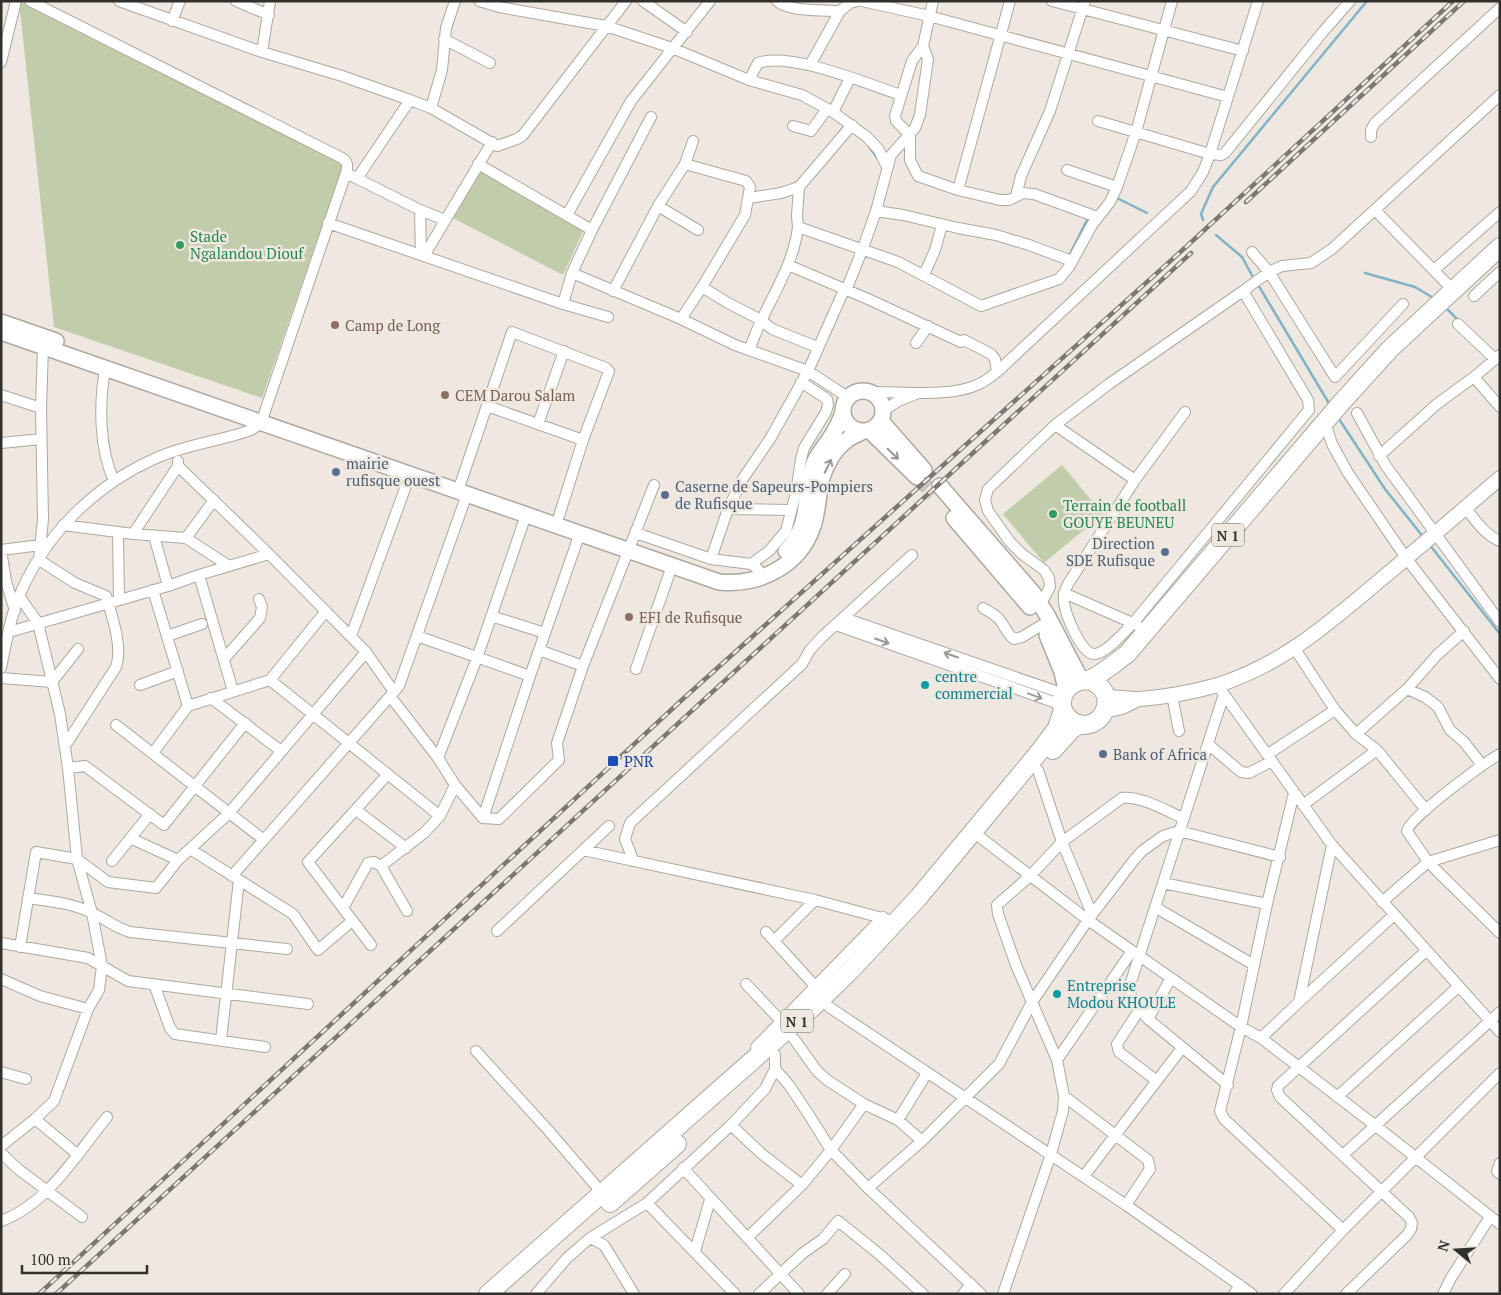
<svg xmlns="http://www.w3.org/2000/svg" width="1501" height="1295" font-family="'PT Serif',serif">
<rect width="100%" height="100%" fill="#eee8e0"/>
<path fill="#c1ccaa" d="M19,1L344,163L262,398L54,327Z
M479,165L586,225L563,275L449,216Z
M1062,465L1103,514L1044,563L1003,514Z"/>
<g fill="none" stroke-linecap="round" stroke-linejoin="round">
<path stroke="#81b3c5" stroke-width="2.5" d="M836,137L845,125
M868,145L878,159
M1115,197L1147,213
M1203,220L1201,214L1213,187L1367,1
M1216,235L1242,257L1254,279
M1069,256L1089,216
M1365,273L1415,287L1435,299
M1257,283L1330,405
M1446,308L1459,321
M1337,416L1385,489L1424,538
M1429,544L1500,634"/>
<path stroke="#c8c3bc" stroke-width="15" stroke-dasharray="15 8" stroke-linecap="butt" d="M917,477L934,494"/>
<g stroke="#aea8a0" stroke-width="12">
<path id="street" d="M119,1L262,52L342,76L410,100L431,108L497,146L517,139L523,135L626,1
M236,1L269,15
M479,1L499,7L606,26L672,48L749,80L802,95L833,112L867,137L879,150L887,167
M643,1L687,32
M777,1C789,12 823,10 840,11
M862,1L929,16L1228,97
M933,1L923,46L912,61L895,116L896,121L907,132L910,138V160L918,176L958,190L1000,200H1009L1023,193L1034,194L1097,217
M1052,1L1243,51
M172,21L180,1
M444,39L490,63
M262,52L270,1
M1,62L16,1
M810,65L840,11L850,3L857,1
M749,80L758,63C790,51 867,84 901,95
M431,108L442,70L446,28L455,1
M833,112L850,78
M1098,121L1210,154L1221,155L1225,153L1322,33L1350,1
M793,126L811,131L827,109
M1371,137V130L1375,123L1500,8
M478,164L592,230
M1067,170L1117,187
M346,173L420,210L445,220
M358,177L410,100
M799,187L797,216L798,227L898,262L981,306L1059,279L1069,267L1092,225L1110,202L1117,187L1136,132L1172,1
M958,190L1010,1
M1016,196L1021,176L1050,111L1085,1
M749,198L781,193L799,187L852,125
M658,206L698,230
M420,210L421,255
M1375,210L1453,290
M876,211L903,215L958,228L996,235L1029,245L1072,261
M567,215L631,101L710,1
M328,223L563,304L608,317
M1252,252L1269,272L1335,377L1403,304
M424,256L492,142
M788,265L868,299L961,342L964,340L991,354L995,359L997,372
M1434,270L1500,212
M572,273L681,319L735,345L808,371L849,398
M924,275L935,250L942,225
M702,287L728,303L761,320L772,329L817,347
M613,291L658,206L685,164L693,141
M1243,291L1269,272L1282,266L1311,263L1332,249L1500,95
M1474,296L1500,272
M563,304L572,273L592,230L651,117
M681,319L702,287L745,215L750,187L746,181L685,164
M1458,324L1495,359
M916,343L928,326
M43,347L41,408L43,519L39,560L75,583L106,596C112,616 123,647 116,667L65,746
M749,350C754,339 757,328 763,317C777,288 794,260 798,227
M105,369C99,404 99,448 114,481
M1474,377L1500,407
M868,392C900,391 948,398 977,385C984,382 991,377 997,372L1191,191L1203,172L1210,154L1258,1
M1,395L41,408
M487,406L583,440
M883,411L898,401L916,394
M1357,413L1386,466L1500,622
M1325,422L1332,444L1348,473L1406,558L1500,679
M538,424L564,351
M1055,425L1135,480
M1,443L41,439
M1379,456L1437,404L1474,377L1500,355
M178,466L269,554L366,652L394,692
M461,482L512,332L606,368L609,371L583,440L559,516
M1465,507C1474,519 1486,536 1500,541
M728,509L791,510
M63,525L133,534L186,538L229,566
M118,532L119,600
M636,533L711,559L751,564L758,569
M133,534L178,466V461
M154,536L168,586
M186,538L214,500
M711,559L728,509L742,480L770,439L808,371L844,290L847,288L863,248L876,211L891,155L915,128L920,115L928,59L923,46
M751,564L769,551L786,531L796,493L801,459L804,448L826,412L828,405L827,399L801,382
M199,575L233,691
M153,590L188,706
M1064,593L1137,625
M1040,605L1050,587L1049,578L1044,570L1022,554L1010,542L988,511L985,500L988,489L1055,425L1109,384L1243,291L1308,400L1309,410L1134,622C1126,630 1107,653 1095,654C1081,655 1066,615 1064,603C1063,596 1065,590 1068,584L1135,480L1185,412
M983,608C990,612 997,615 1002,623C1006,629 1008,635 1014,639L1022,637L1042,625
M15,611L6,581L1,550L41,545
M491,616L545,633
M844,618L1064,694
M836,625L1062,705
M9,632L168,586L199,575L269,554
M167,636L202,624
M351,636L410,475
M417,636L530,676
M1295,649L1335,710L1356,734L1377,750L1426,810
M539,650L583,666
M224,659L260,618L262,607L259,599
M1,668C6,644 10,617 20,594C46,534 94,486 154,459C182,446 213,442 242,433L251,430L261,423L346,173C348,166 348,162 342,158L30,1
M636,669L672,566
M1,678L52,682L78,649
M270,680L440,816
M140,685L178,671
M1407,689L1425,697L1438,707L1450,730L1464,742L1482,765
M1221,690L1332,845L1500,1032
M1224,694L1129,988L1132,1000L1148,1019L1228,1085
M1172,695L1179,731
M390,696L438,758L455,785L483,818L499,819L559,760L557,743L583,666L654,485
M211,698L281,751
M116,725L264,840
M1356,734L1407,689L1437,655L1464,631
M1208,744L1241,772L1249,773L1272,761
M153,753L188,706L270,680L326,611
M1268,754L1335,710
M1500,754C1484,763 1410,817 1407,831L1428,862L1500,933
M438,758L477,658L526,515
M68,768L85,766L164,825L245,723
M1038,770L1062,842L1092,914
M1294,793L1267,904L1241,1027L1220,1111L1224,1119L1343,1230
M1303,805L1377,750
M356,810L406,848
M483,818L530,676L580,533
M130,838L178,860
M981,838L1088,920L1241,1027L1261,1038L1376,1126L1500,1224
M190,849L293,914L318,950L352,921
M583,850L815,900L897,922
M112,861L150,814
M632,861V857L625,839L630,823L802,664L810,650L822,637L912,555
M381,866L424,833L440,816L455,785
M232,876L399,686L467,494
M1163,883L1267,904
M28,898C49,901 73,903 92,913C106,919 116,928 130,932L287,949
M1382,902L1428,862L1500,840
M1155,907L1254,965
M343,908L368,863L374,862L381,866L407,911
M497,931L609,826
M766,932L815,986
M774,941L815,900
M1,943L88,958L128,981L308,1004
M371,945L308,862L388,774
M20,947L36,852L77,859L108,882L156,888L178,860L229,813L366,652
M1,979L40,996L88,1009
M154,984L170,1028L175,1034L265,1047
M746,984L781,1021
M1299,1002L1332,845
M829,1007L1126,1205L1252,1294
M1140,1009L1117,1044L1119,1052L1157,1081
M1148,1019L1171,978
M1261,1038L1299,1002L1394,915
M794,1039L817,1071L827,1080L864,1104
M221,1040L239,880
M756,1047L883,917
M476,1051L548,1130L603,1194
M1057,1060L1132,951
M775,1069L789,1085L809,1115L831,1150L868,1188L981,1294
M1,1072L26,1079
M1064,1096L1148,1160L1150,1169L1126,1205
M1337,1097L1458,987
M35,1119L77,1154
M898,1120L922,1141
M731,1125L762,1154L802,1185
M1,1146L35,1119L54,1101L88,1009L99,990L102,966L92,913L77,859L68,768L60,714L38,623L19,596
M1,1153L18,1169L82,1217
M1343,1155L1500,1012
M1500,1163L1497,1171L1500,1174
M683,1168L799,1294
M1084,1176L1182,1048
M868,1188L922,1141L999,1064L1032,1002L1088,920L1134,860L1142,851L1163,836L1179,831L1280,857
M647,1203L735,1294
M1,1221C48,1204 76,1155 107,1117
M590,1238L604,1245L634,1294
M747,1238L802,1185L831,1150L864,1104L898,1120L927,1073
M695,1251L710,1200
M536,1294L567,1258L590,1238L647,1203L731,1125L765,1089L775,1069V1055
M759,1294L803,1253L823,1239L838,1221L879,1254L923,1294
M827,1294L845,1274
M963,1294L971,1284
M1003,1294L1051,1154L1063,1111L1064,1096L1057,1060L1016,965L998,914L997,905L1030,876L1062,842L1122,798C1139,795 1167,811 1183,818
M1234,1294L1240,1285
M1284,1294L1343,1230L1500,1073
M1346,1294L1407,1235L1411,1229L1412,1223L1409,1217L1280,1097L1277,1090L1278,1086L1426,951
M1443,1294L1451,1278L1490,1217"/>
</g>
<g stroke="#aea8a0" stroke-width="16">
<path id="secondary" d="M1106,698C1118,696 1129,700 1140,699C1166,697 1193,692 1218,685C1283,664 1328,624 1379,581C1420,547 1460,512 1500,478
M1105,711L1122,707L1138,699"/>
</g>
<g stroke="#aea8a0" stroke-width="18">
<path id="primary" d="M1,322L56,341
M1,332L719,582C759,586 800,566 813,526C818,512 818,496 821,481C825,466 834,449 847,440C852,436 858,434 864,431
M843 411a20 20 0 1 1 40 0a20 20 0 1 1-40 0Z
M881,421L924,470
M869,430L917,477
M940,486L1033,593L1047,615L1081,680
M954,518L1030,607
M786,551C814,521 802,496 814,463C818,454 824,447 829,440C835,431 840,422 843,412
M1047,635L1062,672L1066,689"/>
</g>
<g stroke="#aea8a0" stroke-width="20">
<path id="highway" d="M1088,680C1124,691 1101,737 1073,722C1069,719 1065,715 1063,710C1059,698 1066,686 1077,682C1081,680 1085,681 1088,680C1099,677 1117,661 1127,654L1341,403L1390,349L1500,247
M1053,750L1072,729L1080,724
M610,1203L677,1144
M488,1294L814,1006L851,970L918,898L1040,751L1057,728L1063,710"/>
</g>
<use href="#street" stroke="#fff" stroke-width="10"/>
<use href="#secondary" stroke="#fff" stroke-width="14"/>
<use href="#primary" stroke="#fff" stroke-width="15"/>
<use href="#highway" stroke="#fff" stroke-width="18"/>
<g stroke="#7b7772" stroke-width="4.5">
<path id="rail" d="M1246,202L1464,1
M39,1294L684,698L1187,246L1453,1
M56,1294L1191,253"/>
</g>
<use href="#rail" stroke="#eee8e0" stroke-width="2.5" stroke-dasharray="8" stroke-linecap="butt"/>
</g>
<defs><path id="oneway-shaft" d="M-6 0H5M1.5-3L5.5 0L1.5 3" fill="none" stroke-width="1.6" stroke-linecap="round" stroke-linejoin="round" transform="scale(1.25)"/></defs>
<g stroke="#989896">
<use href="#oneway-shaft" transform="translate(893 454) rotate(44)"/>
<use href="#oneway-shaft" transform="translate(828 466) rotate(-64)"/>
<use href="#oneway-shaft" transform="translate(882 641) rotate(19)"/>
<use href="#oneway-shaft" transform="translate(951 655) rotate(-161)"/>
<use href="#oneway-shaft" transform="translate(1035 696) rotate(20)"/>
</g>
<g fill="#2e9e5b" stroke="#eee8e0" stroke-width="2">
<circle cx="180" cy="245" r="5"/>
<circle cx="1053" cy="514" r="5"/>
</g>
<g fill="#8d6e63" stroke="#eee8e0" stroke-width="2">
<circle cx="335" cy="325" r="5"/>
<circle cx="445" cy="395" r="5"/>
<circle cx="629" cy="617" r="5"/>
</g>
<g fill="#5c6f8a" stroke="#eee8e0" stroke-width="2">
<circle cx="336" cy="472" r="5"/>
<circle cx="665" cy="495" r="5"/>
<circle cx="1165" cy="552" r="5"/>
<circle cx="1103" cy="754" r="5"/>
</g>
<g fill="#0f9aa8" stroke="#eee8e0" stroke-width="2">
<circle cx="925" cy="685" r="5"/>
<circle cx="1057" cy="994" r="5"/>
</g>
<rect fill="#1a4fb4" stroke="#eee8e0" stroke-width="2" x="607" y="755" width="12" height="12" rx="2.5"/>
<g text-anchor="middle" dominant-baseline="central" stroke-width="5" stroke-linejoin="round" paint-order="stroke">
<g fill="#eee8e0" stroke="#6a6763" stroke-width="1">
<rect x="1212" y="523.5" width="32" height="23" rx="4"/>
<rect x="781" y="1009.5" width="32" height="23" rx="4"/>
</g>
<g font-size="14" font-weight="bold" fill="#32302d">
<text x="1228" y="535">N 1</text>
<text x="797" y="1021">N 1</text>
</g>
<g font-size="15" fill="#27864d" stroke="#eee8e0" text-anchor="start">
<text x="190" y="236">Stade<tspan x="190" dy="17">Ngalandou Diouf</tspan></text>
<text x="1063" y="505">Terrain de football<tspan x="1063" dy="17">GOUYE BEUNEU</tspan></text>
</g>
<g font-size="15" fill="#785e54" stroke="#eee8e0" text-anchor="start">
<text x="345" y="325">Camp de Long</text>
<text x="455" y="395">CEM Darou Salam</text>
<text x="639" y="617">EFI de Rufisque</text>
</g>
<g font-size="15" fill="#4e5e75" stroke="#eee8e0" text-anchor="start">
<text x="346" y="463">mairie<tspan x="346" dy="17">rufisque ouest</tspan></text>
<text x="675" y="486">Caserne de Sapeurs-Pompiers<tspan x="675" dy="17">de Rufisque</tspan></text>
<text x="1155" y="543" text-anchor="end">Direction<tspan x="1155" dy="17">SDE Rufisque</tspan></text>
<text x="1113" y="754">Bank of Africa</text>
</g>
<g font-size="15" fill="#0d838f" stroke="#eee8e0" text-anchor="start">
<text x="935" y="676">centre<tspan x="935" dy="17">commercial</tspan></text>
<text x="1067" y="985">Entreprise<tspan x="1067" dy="17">Modou KHOULE</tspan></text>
</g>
<g font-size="15" fill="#164399" stroke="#eee8e0" text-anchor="start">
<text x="624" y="761">PNR</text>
</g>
</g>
<rect width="1501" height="1295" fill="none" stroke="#32302d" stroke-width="5"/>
<g transform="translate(1456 1250) rotate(288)" stroke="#eee8e0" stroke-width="4" paint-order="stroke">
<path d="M0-4L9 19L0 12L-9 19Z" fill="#32302d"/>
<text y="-8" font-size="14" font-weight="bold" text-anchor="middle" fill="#32302d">N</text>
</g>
<path d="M22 1265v8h125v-8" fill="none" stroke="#32302d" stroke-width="2.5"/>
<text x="30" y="1265" font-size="15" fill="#32302d" stroke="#eee8e0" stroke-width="4" paint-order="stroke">100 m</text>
</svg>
